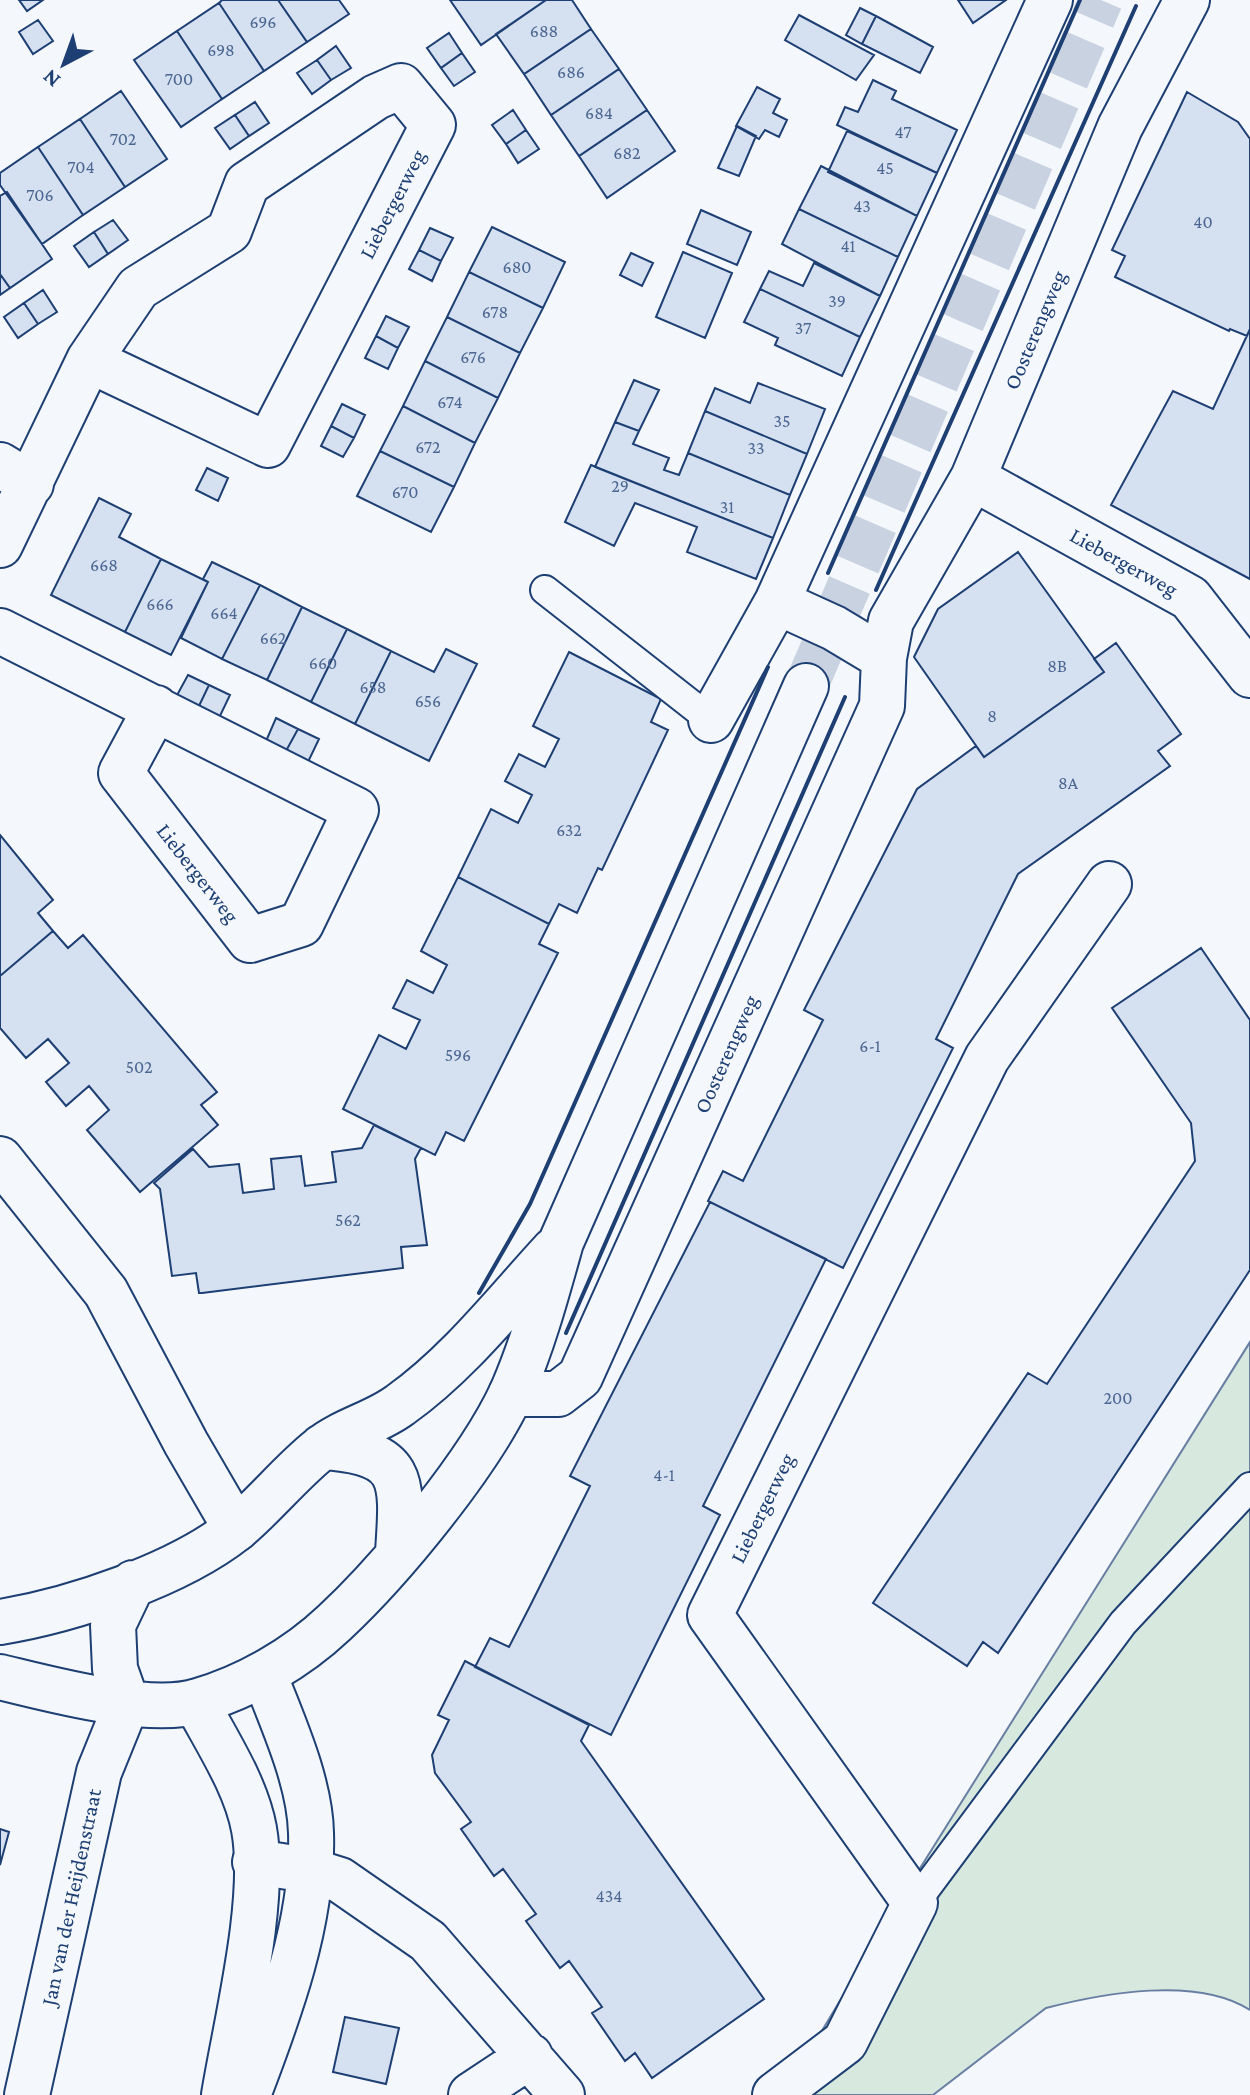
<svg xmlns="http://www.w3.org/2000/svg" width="1250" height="2095" font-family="'Crimson Pro',serif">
<rect width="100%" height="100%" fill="#f4f7fb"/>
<path fill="#d7e8df" stroke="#687fa3" stroke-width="2" d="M1250,1342V2010C1197,1976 1104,1993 1046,2008L933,2095H757L802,2064L907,1889Z"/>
<path fill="#d5e0f0" stroke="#1d3f73" stroke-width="2" d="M19,0H43L27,11Z
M222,0H278L307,42L264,71L219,3Z
M278,0H339L349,14L307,42Z
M450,0H546L481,45Z
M546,0H572L591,29L524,74L496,34Z
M958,0H1006L973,23Z
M219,3L264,71L222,99L177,31Z
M860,8L876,16L862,44L846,35Z
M799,15L874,55L856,80L785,40Z
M876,16L933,47L920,73L862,44Z
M38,20L53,41L33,54L19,32Z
M591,29L619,69L551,115L524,74Z
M177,31L222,99L181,127L134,60Z
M449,33L462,53L441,68L427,48Z
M336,46L351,68L331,80L317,60Z
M462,53L475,72L454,86L441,68Z
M317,60L331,80L312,94L297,73Z
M619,69L647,110L579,156L551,115Z
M873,80L896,91L892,99L957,130L937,173L837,125L845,107L858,112Z
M757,87L780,99L773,113L787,120L779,137L765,130L759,139L736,126Z
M121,91L167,159L125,187L80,119Z
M1187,92L1238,122L1250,139V329L1247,336L1230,329L1229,331L1115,277L1125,256L1112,250Z
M255,102L269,123L249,136L235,115Z
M513,110L526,130L506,144L492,125Z
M647,110L675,151L607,198L579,156Z
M235,115L249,136L230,149L215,128Z
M80,119L125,187L83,215L38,147Z
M737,126L756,136L739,176L718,168Z
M526,130L539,149L518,163L506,144Z
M847,131L937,173L917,216L828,172Z
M38,147L83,215L42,244L0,185V173Z
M821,166L917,216L898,257L799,209Z
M7,192L52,259L10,288L0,274V196Z
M799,209L898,257L880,296L782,244Z
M701,210L751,232L737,265L687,244Z
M113,220L128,240L108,254L94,232Z
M492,227L565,262L543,308L469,272Z
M430,228L453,238L441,261L419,250Z
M94,232L108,254L89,267L74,246Z
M419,250L441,261L432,281L409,269Z
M683,252L732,273L705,338L656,317Z
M631,253L653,263L642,286L620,275Z
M814,263L880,296L860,337L760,289L769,271L803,286Z
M469,272L543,308L520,353L447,317Z
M0,274L10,288L0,295Z
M760,289L860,337L842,376L775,345L778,338L744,322Z
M43,290L57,312L38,324L24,303Z
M24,303L38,324L18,338L4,317Z
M386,316L409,327L398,348L376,336Z
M447,317L520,353L498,398L425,361Z
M1250,329V579L1111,505L1173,391L1213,409Z
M376,336L398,348L388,369L365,358Z
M425,361L498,398L475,443L403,406Z
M634,380L659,390L639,431L615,422Z
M758,383L825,409L807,454L705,411L715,388L750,403Z
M342,404L365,415L354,438L331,426Z
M403,406L475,443L454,487L380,451Z
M705,411L807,454L790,495L688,453Z
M615,422L639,431L633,444L669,458L664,470L679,475L688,453L790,495L773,538L595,467Z
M331,426L354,438L343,457L321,446Z
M380,451L454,487L431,532L357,496Z
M591,465L773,538L756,579L687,552L697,527L635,503L614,546L565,522Z
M207,468L228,478L218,501L196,490Z
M99,498L131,514L119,537L161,559L125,632L51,595Z
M1018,552L1104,672L984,757L914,657L938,609Z
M161,559L208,582L171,655L125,632Z
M212,562L260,585L222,659L181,638L208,582L203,579Z
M260,585L302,607L267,680L222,659Z
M302,607L347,629L311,702L267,680Z
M347,629L391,651L355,724L311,702Z
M1116,643L1181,734L1158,751L1170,766L1018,874L936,1039L953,1048L843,1268L708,1201L723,1171L743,1181L823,1020L804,1010L917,789L976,746L984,757L1104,672L1094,659Z
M446,649L477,664L429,761L355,724L391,651L434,672Z
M569,652L661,699L651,722L668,730L602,870L598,868L577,913L559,904L549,924L458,877L491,809L518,823L532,795L505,781L519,754L545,767L559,739L533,726Z
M188,675L209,685L198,708L176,697Z
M209,685L230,695L219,718L198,708Z
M276,718L298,729L286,751L266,741Z
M298,729L319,739L308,762L286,751Z
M0,835L53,900L38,913L53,931L0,976Z
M458,877L549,924L539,944L558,953L464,1141L446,1132L435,1155L343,1109L379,1035L406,1049L420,1020L393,1008L407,980L433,993L447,965L421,951Z
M53,931L68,948L83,935L217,1092L201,1105L218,1125L140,1192L87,1130L109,1110L89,1086L66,1106L46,1082L69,1063L48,1039L26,1058L0,1028V976Z
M1201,948L1250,1020V1270L998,1653L983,1642L967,1666L873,1603L1028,1373L1047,1384L1195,1161L1191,1123L1112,1008Z
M374,1125L421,1148L415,1159L427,1245L401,1247L403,1268L202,1293H199L196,1273L172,1276L160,1189L154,1183L193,1149L209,1167L239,1164L243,1193L274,1189L271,1159L301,1156L305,1186L336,1182L332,1152L362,1148Z
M710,1202L826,1259L703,1506L720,1515L611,1735L475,1667L490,1638L509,1647L530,1606L590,1486L570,1476Z
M465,1661L589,1725L581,1741L764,1999L652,2078L635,2053L625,2061L592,2013L602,2007L569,1961L560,1968L526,1921L536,1914L503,1869L494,1876L461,1829L471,1822L435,1773L432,1755L449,1720L438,1715Z
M0,1829L9,1832L0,1865Z
M345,2017L399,2028L386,2084L333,2072Z"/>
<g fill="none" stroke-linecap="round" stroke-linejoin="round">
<path stroke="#c9d2e0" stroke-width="44" stroke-dasharray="44 22" stroke-linecap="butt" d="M806,686L1101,0"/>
<g stroke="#1d3f73" stroke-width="32">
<path id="lane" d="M545,590L711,720
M915,1903L1123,1623L1250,1487"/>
</g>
<g stroke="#1d3f73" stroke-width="48">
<path id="street" d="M0,465L31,484
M973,478L1190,598L1250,675
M0,545L89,360L138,288L229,231L247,184L376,97L401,86L433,125L268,445L89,360
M777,602L834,628L884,658
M0,631L356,810L301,924L250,940L121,773L156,708
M711,720L777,602L1050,0
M0,1159L106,1292L186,1443L236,1529
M511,1394H558L580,1377L882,706L884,658L891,621L973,478L1120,127L1187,0
M255,1862L308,1870L340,1880L428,1941L562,2095
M27,2095L99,1772L127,1703
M471,2095L530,2056
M775,2095L845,2042L915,1903L710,1615L987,1058L1109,884"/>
</g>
<g stroke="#1d3f73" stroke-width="48">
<path id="secondary" d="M196,1702C217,1742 246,1785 254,1829C267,1900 236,2022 224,2095
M248,2095C279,2014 314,1920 311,1833C310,1781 282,1721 264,1674"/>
</g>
<g stroke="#1d3f73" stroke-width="48">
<path id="primary" d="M322,1447C406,1452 403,1479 398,1552
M0,1622C73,1610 178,1575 236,1529C266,1504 290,1473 320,1449C343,1430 376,1423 400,1405C459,1363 506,1302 554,1250
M0,1677C50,1689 149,1716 198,1701C247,1687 297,1658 334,1623C392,1569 479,1463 512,1392C533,1344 547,1292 561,1242L806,686
M127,1703L115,1669L113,1625L133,1583"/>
</g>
<use href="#lane" stroke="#f4f7fb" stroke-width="28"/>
<use href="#street" stroke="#f4f7fb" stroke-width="44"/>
<use href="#secondary" stroke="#f4f7fb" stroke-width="44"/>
<use href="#primary" stroke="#f4f7fb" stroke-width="44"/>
<path stroke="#1d3f73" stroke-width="4" d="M828,573L1080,0
M876,590L1136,6
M479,1293L530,1204L768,667
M566,1333L845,697"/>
</g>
<g text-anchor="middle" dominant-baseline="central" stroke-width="6" stroke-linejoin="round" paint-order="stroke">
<g font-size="18" fill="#4b6792">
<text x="263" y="22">696</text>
<text x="544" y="31">688</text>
<text x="221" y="50">698</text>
<text x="571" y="72">686</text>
<text x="179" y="79">700</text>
<text x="599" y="113">684</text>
<text x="903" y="132">47</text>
<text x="123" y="139">702</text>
<text x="627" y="153">682</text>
<text x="81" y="167">704</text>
<text x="885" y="168">45</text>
<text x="40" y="195">706</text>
<text x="862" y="206">43</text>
<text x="1203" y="222">40</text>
<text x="848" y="246">41</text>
<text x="517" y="267">680</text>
<text x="837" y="301">39</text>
<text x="495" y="312">678</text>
<text x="803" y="328">37</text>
<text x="473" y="357">676</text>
<text x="450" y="402">674</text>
<text x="782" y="421">35</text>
<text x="428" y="447">672</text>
<text x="756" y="448">33</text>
<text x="620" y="486">29</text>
<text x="405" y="492">670</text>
<text x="727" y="507">31</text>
<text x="104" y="565">668</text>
<text x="160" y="604">666</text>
<text x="224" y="613">664</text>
<text x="273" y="638">662</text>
<text x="323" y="663">660</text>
<text x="1057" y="666">8B</text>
<text x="373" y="687">658</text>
<text x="428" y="701">656</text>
<text x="992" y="716">8</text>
<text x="1068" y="783">8A</text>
<text x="569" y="830">632</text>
<text x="870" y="1046">6-1</text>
<text x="458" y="1055">596</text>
<text x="139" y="1067">502</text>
<text x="348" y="1220">562</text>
<text x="1118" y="1398">200</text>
<text x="664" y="1475">4-1</text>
<text x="609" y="1896">434</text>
</g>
<g font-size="22" fill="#1d3f73" stroke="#f4f7fb">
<text transform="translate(392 204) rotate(-63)">Liebergerweg</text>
<text transform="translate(1035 330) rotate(-67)">Oosterengweg</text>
<text transform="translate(1124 562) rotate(29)">Liebergerweg</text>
<text transform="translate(198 873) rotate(52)">Liebergerweg</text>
<text transform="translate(726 1054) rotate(-66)">Oosterengweg</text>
<text transform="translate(762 1508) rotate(-64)">Liebergerweg</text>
<text transform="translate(71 1897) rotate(-78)">Jan van der Heijdenstraat</text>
</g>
</g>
<g transform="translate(64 64) rotate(221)" stroke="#f4f7fb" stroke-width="6" paint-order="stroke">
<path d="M0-6L14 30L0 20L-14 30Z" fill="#1d3f73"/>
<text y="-12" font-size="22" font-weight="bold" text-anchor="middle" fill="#1d3f73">N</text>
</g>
</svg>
